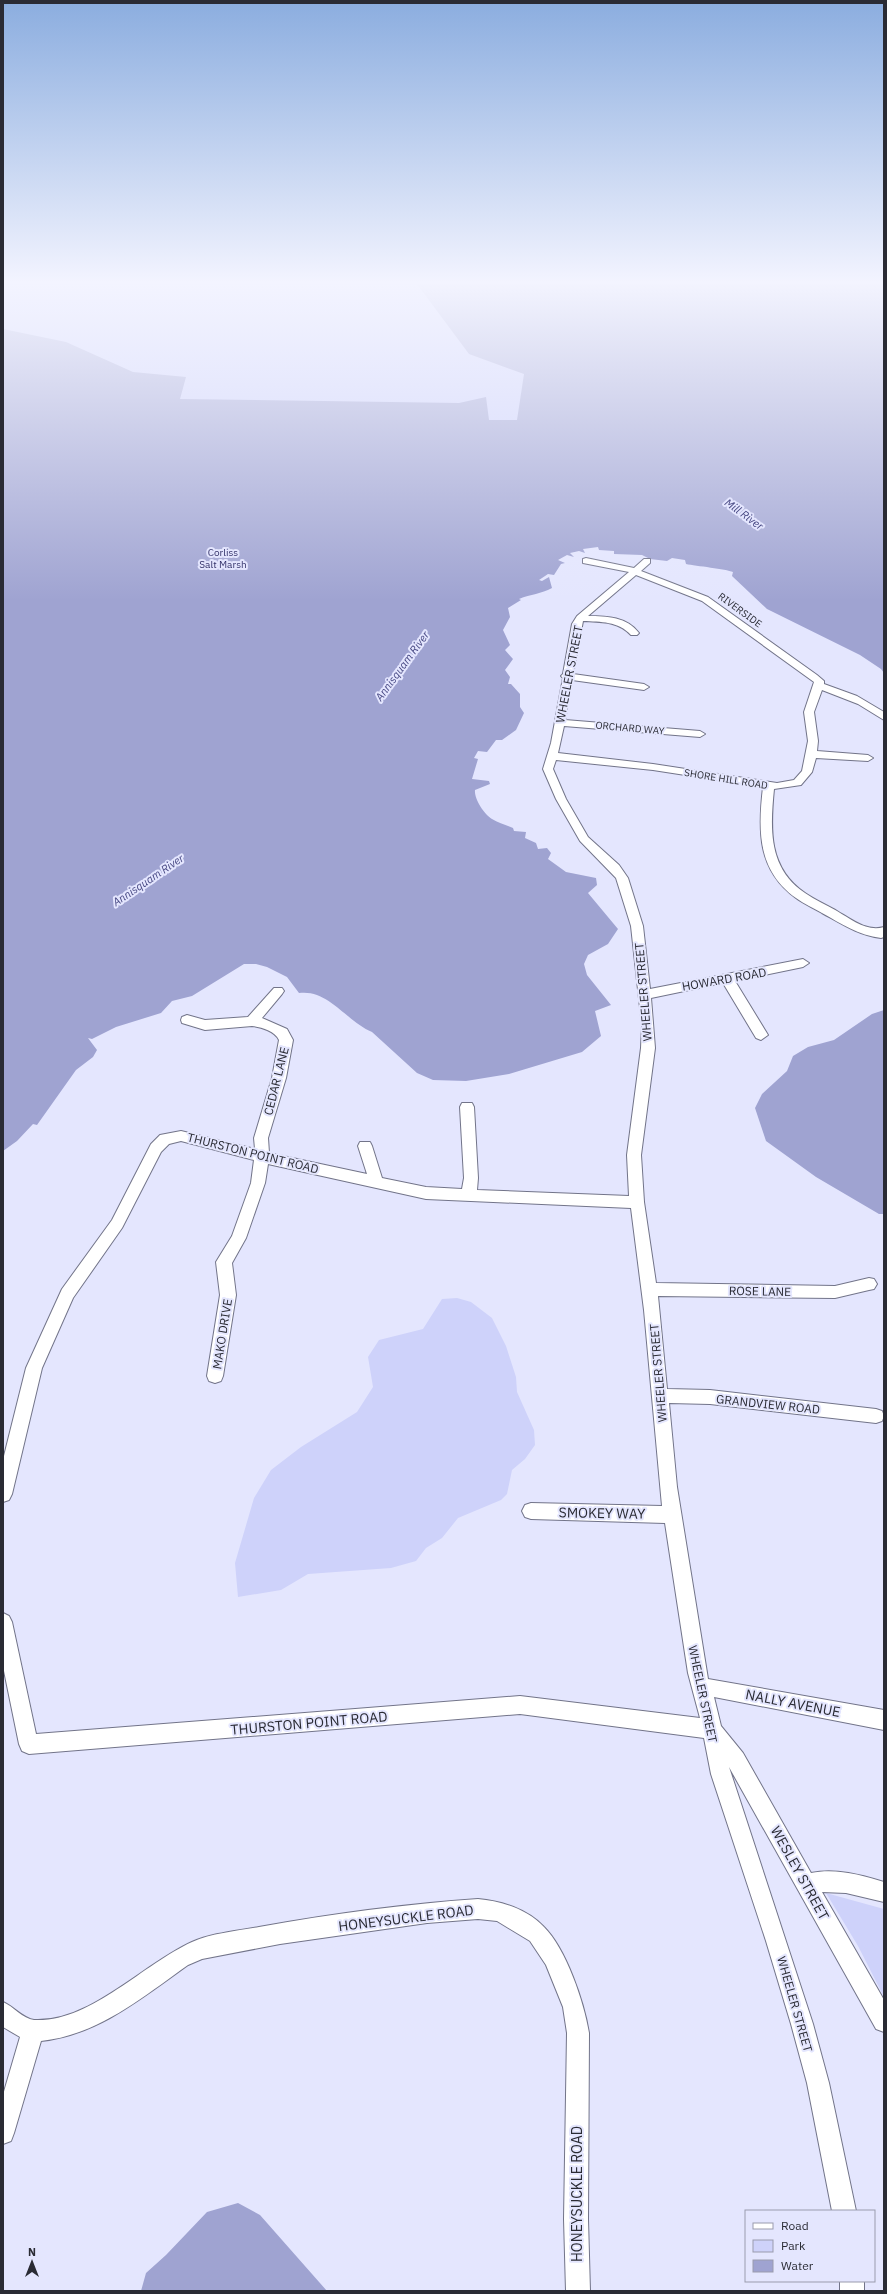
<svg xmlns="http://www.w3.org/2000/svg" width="887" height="2294" font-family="'IBM Plex Sans',sans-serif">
<rect width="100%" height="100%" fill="#e4e6fe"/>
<path fill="#ced2fa" d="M3,280H432L510,359L558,404L3,706Z
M457,1298L471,1302L492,1318L506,1346L516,1377L517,1392L534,1430L535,1445L525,1459L512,1470L507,1494L501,1500L458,1518L442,1538L426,1548L416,1561L391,1568L308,1574L281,1590L238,1597L235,1563L254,1498L271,1470L301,1447L357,1412L373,1387L368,1357L379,1340L423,1329L442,1299Z
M826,1893L884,1909V1997L858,1946Z"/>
<path fill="#9fa3d1" d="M414,280H884V673L881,669L860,655L767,609L732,576L733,572C726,569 696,566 686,564L685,560L672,558L667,561L650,559L642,555L614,554V551L599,550L598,547L583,549L585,553L579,551L570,553L574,557L567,555L558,560L565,563L561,564L554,575L548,574L539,580L542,581L549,577L552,588C541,594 531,594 519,599L521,600L508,608L510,617L503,630L510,645L505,650L513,659L505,670L510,677L508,684H511L520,694V707L524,713L516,730L502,740H496L487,752L478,751L474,758L478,759L472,779L489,781L490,784L475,790C474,799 484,814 492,819C498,823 507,825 513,828L514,831L526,832L525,838L536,843L538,849L547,848L551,853L548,859L566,872L596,878L597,885L588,893L618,929L608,944L588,955L584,964L587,975L611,1005L595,1011L601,1036L582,1052L509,1074L466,1081L433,1080L417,1073L372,1032C347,1022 329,989 299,993L287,977L267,967L256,964H244L192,996L172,1001L161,1013L116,1027L92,1039L88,1038L97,1050L93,1057L76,1070L37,1125L33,1124L17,1141L3,1151V329L66,342L133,372L186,377L180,399L459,403L486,397L489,420H517L524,374L469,354Z
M884,1010V1214H879L816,1177L766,1141L755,1108L762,1094L787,1071L793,1056L808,1047L834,1040L872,1014Z
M238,2203L260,2215L327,2291H141L146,2273L166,2255L207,2212Z"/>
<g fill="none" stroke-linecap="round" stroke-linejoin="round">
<g stroke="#727489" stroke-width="2">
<path id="street" d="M586,558L634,568L644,559H650V563L641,571L708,597L817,675L824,681V684L857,696L884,712V720L858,704L822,690L814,712L818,741L817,751L868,755L873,758L868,761L816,758L812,772L801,785L774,789C770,829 768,868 805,893C815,900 827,905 837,911C852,920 867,932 884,927V937L881,938C858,935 842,924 822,913C814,908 804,904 796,898C757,870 758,830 763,787L653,770L556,760L553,769L566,799L588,837L619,865L628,878L643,926L650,989L803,959L809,963L803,967L735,981L768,1035L761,1040L756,1038L723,983L651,998L655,1048L641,1155L644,1202L656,1283L835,1286L869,1278L874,1279L877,1284L874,1289L869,1290L835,1298L658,1296L667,1389L710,1390L876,1409L882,1411L884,1416L882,1421L876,1423L710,1404L669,1403L677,1487L708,1679L884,1710V1730L714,1697L721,1726L743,1753L811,1873C836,1868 861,1875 884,1882V1902L846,1893L822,1892L884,2000V2032L876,2029L729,1767L813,2024L829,2083L856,2211H832L807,2083L791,2024L766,1941L711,1774L704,1738L520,1714L29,1754L22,1751L19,1744L3,1666V1613L9,1616L12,1622L36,1734L520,1696L700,1718L688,1673L665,1523L531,1519L525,1517L522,1511L525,1505L531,1503L662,1506L644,1310L631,1208L426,1199L268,1164L265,1183L246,1238L232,1263L236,1295L223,1376L221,1381L215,1383L209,1381L207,1376L220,1295L216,1262L232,1236L251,1183L254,1160L181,1141L169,1144L161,1152L122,1228L73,1298L42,1368L12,1494L9,1500L3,1502V1460L26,1368L62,1289L112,1220L151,1144L160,1135L181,1131L255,1149L254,1138L272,1078L279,1040C275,1031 261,1027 252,1026L205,1030L182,1023L181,1020L182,1017L187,1015L205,1020L248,1017L274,988H282L284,991L282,994L262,1018L287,1029L293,1040L286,1078L268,1138L269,1153L367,1174L358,1146L360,1142H370L372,1146L382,1178L426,1187L462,1189L464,1178L460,1107L462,1103H472L474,1107L478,1178L477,1190L629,1196L627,1155L641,1048L642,1026L631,926L616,878L580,841L556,799L543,769L551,743L563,678L561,676L563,674L572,624L577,616L629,572L583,563V559ZM636,575L702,601L814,682L804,712L808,741L802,771L794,780L777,783L653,764L558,753L564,726L700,737L705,734L700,731L565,720L572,680L644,690L649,687L644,684L573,674L583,621C601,622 618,621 631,635H637L639,633C627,617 607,616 588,616Z
M478,1899C501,1901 527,1909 544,1927C566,1949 584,2002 589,2033L588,2219L590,2291H566L564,2219L567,2033L563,2007L546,1965L530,1941L497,1921L478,1919L427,1923L280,1944L202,1959L188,1965C143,1997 98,2035 41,2041L14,2133L11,2141L3,2144V2095L20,2037L3,2027V2002C13,2006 23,2019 34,2020C90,2023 143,1964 192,1942C212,1933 237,1931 259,1927C331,1914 405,1904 478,1899Z
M840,2281H864V2291H840Z"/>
</g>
<use href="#street" fill="#fff" fill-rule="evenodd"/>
</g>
<linearGradient id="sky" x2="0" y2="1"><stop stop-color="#8baddf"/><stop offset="0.47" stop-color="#f3f4ff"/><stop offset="1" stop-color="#f3f4ff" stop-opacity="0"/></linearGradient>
<rect width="887" height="601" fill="url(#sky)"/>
<g text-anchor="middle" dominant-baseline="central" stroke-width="4" stroke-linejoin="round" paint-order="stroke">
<g font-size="10" fill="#323169" stroke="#e4e6fe">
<text x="223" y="552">Corliss<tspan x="223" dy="12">Salt Marsh</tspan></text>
</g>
<g font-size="10" fill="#2a2b34" stroke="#e4e6fe">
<text transform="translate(740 610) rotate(36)">RIVERSIDE</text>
<text transform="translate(630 728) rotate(5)">ORCHARD WAY</text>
<text transform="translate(726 779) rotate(9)">SHORE HILL ROAD</text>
</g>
<g font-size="11" font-style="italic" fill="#474883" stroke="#e4e6fe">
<text transform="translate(744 514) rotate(36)">Mill River</text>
<text transform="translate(402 666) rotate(-54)">Annisquam River</text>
<text transform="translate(148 880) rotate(-34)">Annisquam River</text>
</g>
<g font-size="12" fill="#2a2b34" stroke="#e4e6fe">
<text transform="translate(569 674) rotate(-79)">WHEELER STREET</text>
<text transform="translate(724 979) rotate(-10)">HOWARD ROAD</text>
<text transform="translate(643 992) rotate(-95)">WHEELER STREET</text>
<text transform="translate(276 1081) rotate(-76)">CEDAR LANE</text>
<text transform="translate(253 1153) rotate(14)">THURSTON POINT ROAD</text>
<text transform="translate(760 1291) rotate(1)">ROSE LANE</text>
<text transform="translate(222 1334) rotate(-81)">MAKO DRIVE</text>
<text transform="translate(658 1373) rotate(-95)">WHEELER STREET</text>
<text transform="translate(768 1404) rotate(6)">GRANDVIEW ROAD</text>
<text transform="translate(703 1694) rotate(78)">WHEELER STREET</text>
<text transform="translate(795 2004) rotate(74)">WHEELER STREET</text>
</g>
<g font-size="14" fill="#2a2b34" stroke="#e4e6fe">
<text transform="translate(602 1513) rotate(1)">SMOKEY WAY</text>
<text transform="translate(793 1703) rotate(11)">NALLY AVENUE</text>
<text transform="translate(309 1723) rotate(-5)">THURSTON POINT ROAD</text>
<text transform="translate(800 1873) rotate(61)">WESLEY STREET</text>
<text transform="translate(406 1918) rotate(-7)">HONEYSUCKLE ROAD</text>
<text transform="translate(577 2194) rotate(-90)">HONEYSUCKLE ROAD</text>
</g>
</g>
<rect width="887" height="2294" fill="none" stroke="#2a2b34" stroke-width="8"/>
<rect x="745" y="2210" width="130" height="72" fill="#e4e6fe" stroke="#9a9bad"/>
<rect x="753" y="2223" width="20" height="6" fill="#ffffff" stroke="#9a9bad"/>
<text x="781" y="2230" font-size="12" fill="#2a2b34">Road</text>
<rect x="753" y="2240" width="20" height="12" fill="#ced2fa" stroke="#9a9bad"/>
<text x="781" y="2250" font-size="12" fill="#2a2b34">Park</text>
<rect x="753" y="2260" width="20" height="12" fill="#9fa3d1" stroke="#9a9bad"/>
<text x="781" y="2270" font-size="12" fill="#2a2b34">Water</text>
<g transform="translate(32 2262)" stroke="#e4e6fe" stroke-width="3" paint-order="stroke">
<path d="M0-3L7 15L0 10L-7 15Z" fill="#2a2b34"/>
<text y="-6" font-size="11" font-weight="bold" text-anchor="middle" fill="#2a2b34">N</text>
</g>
</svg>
